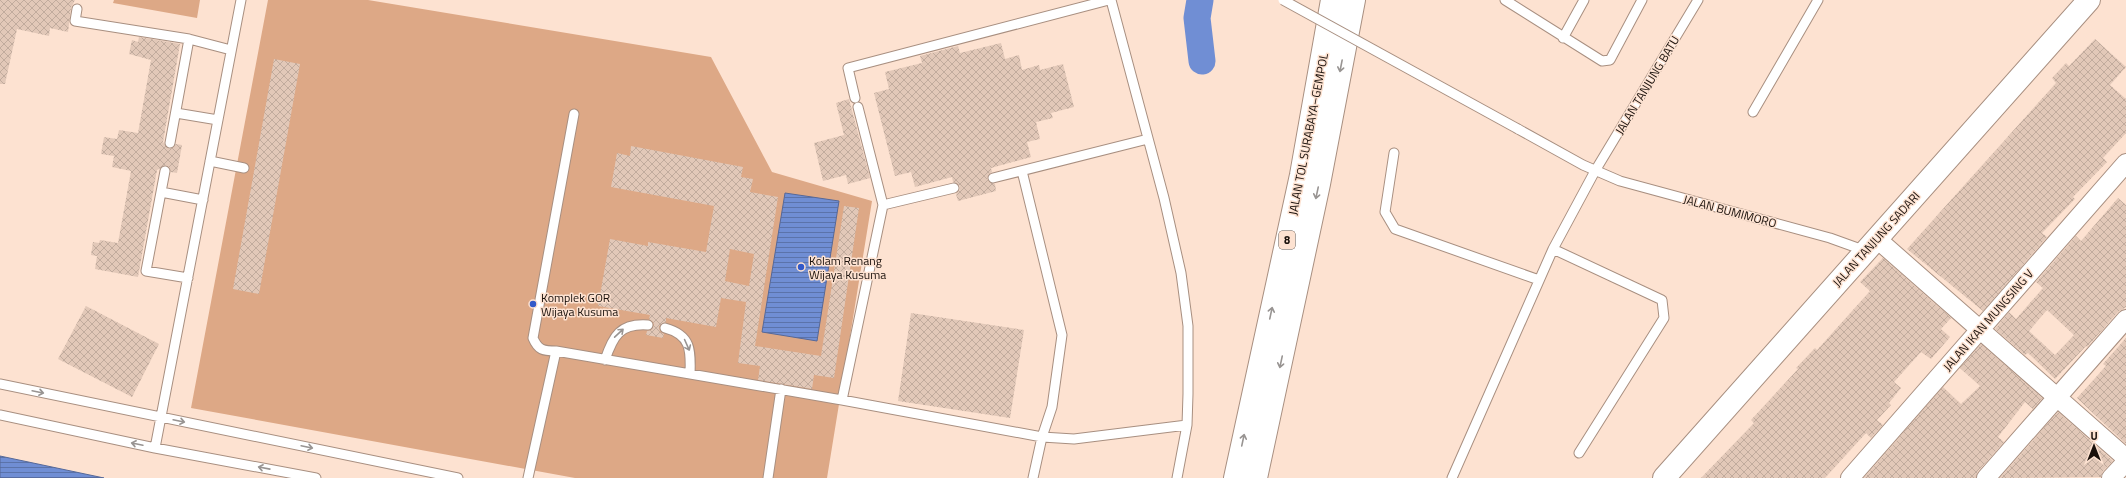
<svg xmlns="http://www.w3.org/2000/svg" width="2126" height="478" font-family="'Titillium Web',sans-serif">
<defs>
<pattern id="water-rules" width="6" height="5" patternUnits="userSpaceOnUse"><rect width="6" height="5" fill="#708ed4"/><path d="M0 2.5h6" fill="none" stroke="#5b73aa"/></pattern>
<pattern id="building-cross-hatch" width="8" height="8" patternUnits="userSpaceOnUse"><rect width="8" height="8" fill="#e2c8b8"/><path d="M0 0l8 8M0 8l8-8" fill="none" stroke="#c1ab9d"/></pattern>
</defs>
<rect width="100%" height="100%" fill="#fde2d1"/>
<path fill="#dda886" d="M114,0H200L197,18L113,3Z
M268,0H368L711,57L772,172L872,201L827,478H575L191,408Z"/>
<path fill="url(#water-rules)" stroke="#566898" d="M785,193L839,201L817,341L762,332Z
M0,456L104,478H0Z"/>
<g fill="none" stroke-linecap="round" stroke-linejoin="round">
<path stroke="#708ed4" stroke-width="27" d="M1200,0L1197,18L1202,61"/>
</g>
<path fill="url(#building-cross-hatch)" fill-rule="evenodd" d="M0,0H75L71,8L68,32L50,28L49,36L17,29L5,84H0Z
M139,37L180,44L163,142L169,149L172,148L176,144L182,145L177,173L171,172L169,167L166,165L157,170L138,277L95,269L97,256L91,255L93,242L99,243L100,240L118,243L131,171L112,167L114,156L101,154L104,137L117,139L119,130L138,133L151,60L129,54L132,40L138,42Z
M2095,39L2126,67L2110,85L2126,99V133L2103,158L2107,162L2073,197L2075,199L2042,233L2047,237L1983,311L1907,249L2056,83L2052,78L2066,63L2069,66Z
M1001,43L1005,59L1019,55L1022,70L1039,65L1040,70L1063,64L1074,107L1051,113L1053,118L1036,122L1040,139L1027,142L1031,157L991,168L992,172L989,174L987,179L989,182L995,184L996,191L958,201L956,194L960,190V186L953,182L952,177L915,187L911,172L895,176L874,93L889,89L885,72L922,63L920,56L958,46L960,53Z
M274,59L300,64L259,294L233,289Z
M849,99L870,178L848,184L846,175L823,181L814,143L844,135L836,103Z
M631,146L743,167L741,177L753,179L750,192L778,197L755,346L821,356L844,206L859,208L834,378L814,375L812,389L758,380L760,366L738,363L746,302L721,298L716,327L666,318V322L659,326L660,332L664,334L663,338L646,335L647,331L651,330L654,325L653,322L649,319L650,315L598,306L610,239L648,246V242L706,252L714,206L611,187L617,153L630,156ZM730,249L754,254L749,286L725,281Z
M2118,198L2126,205V307L2118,312L2087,347L2086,346L2055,379L2028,353L2025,355L1995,329L2009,312L2016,319L2043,288L2036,282L2076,236L2081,241ZM2047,310L2074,335L2055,355L2029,331Z
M1883,258L1951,318L1941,329L1950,337L1931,359L1921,352L1894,382L1901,388L1889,403L1891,405L1877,420L1883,425L1871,438L1866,433L1825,478H1701L1754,423L1751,420L1798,369L1796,368L1815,348L1817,350L1870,291L1860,282Z
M86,306L159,344L132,397L58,359Z
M911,313L1024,330L1010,418L898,401Z
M2126,338V444L2077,398L2106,366L2103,364Z
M1981,344L2042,398L2033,409L2025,402L1998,437L2004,442L1978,471L1976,478H1864L1943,387L1961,404L1980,386L1960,368Z
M2058,412L2113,461L2103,471L2101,477L2000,478Z"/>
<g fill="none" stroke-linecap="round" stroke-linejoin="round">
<g stroke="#a88f80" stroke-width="11">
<path id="service" d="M1111,0L1164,198L1181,273L1188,326V394L1187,425L1177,478
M1505,0L1602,61L1610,60L1642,0
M77,9L75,21L189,39
M1563,38L1584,0
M855,98L848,68L1109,0
M858,107L883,205
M1753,112L1818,0
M176,113L218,120
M1518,129L1583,165L1620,181L1830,238L1866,251
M170,143L189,39L231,50
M1394,153L1385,212L1395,229L1539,280
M210,161L244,168
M165,171L146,271L188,278
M1022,171L1062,335L1052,407L1042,437L1033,478
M993,178L1148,139
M161,192L203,200
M1553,249L1662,300L1664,318L1579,453
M665,328C691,335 691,350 690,374
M556,351C543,351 538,350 533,338L574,114
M605,360C613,336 620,323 648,325
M0,384L458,478
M842,400L883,205L954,188
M0,415L155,448L316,478
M155,448L241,0
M528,478L556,351L842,400L1042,437L1074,439L1187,425
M768,478L781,389
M1452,478L1553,249L1595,171L1698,0"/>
</g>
<g stroke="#a88f80" stroke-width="20">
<path id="minor" d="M1877,239L2126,458
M1850,478L2126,163
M1986,478L2126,319
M2111,478L2126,462"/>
</g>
<g stroke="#a88f80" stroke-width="24">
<path id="tertiary" d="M1664,478L2089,0"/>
</g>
<g stroke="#a88f80" stroke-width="24">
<path id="motorway" d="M1235,478L1301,175L1332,0
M1256,478L1319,184L1354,0"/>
</g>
<use href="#service" stroke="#fff" stroke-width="9"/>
<use href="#minor" stroke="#fff" stroke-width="18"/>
<use href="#tertiary" stroke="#fff" stroke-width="22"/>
<use href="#motorway" stroke="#fff" stroke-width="22"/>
<g stroke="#a88f80" stroke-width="11" stroke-linecap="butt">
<path id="service-bridge" d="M1283,0L1518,129"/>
</g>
<use href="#service-bridge" stroke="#fff" stroke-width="9"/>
</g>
<defs><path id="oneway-shaft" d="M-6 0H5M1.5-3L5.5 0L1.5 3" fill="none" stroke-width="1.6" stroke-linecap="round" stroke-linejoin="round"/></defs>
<g stroke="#989492">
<use href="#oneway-shaft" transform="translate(1341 66) rotate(101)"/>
<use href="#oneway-shaft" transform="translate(1317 193) rotate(102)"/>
<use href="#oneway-shaft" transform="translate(1271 313) rotate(-78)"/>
<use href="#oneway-shaft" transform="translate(619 333) rotate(-43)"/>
<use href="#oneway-shaft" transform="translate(687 345) rotate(66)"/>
<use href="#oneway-shaft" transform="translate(1281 362) rotate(102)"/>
<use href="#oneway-shaft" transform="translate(38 392) rotate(12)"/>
<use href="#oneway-shaft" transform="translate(179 421) rotate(12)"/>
<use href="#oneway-shaft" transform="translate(1243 440) rotate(-78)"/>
<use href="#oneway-shaft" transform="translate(137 444) rotate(-168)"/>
<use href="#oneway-shaft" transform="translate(307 447) rotate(12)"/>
<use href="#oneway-shaft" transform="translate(264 468) rotate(-169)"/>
</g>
<g fill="#3259c9" stroke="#fde2d1" stroke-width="1.5">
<circle cx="801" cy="267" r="4"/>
<circle cx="533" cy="304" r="4"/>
</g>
<g text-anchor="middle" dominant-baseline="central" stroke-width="3" stroke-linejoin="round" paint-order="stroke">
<rect fill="#fde2d1" stroke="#5e5047" stroke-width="1" x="1279" y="231" width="16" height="18" rx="3"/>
<g font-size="11" font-weight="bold" fill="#1a110c">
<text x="1287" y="240">8</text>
</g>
<g font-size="12" fill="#1a110c" stroke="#fde2d1">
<text transform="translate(1647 85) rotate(-59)">JALAN TANJUNG BATU</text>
<text transform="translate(1308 134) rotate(-79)">JALAN TOL SURABAYA–GEMPOL</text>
<text transform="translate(1730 211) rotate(15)">JALAN BUMIMORO</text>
<text transform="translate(1876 239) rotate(-48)">JALAN TANJUNG SADARI</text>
<text transform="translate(1988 320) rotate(-49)">JALAN IKAN MUNGSING V</text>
</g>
<g font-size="12" fill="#1a110c" stroke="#fde2d1" text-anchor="start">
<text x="809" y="260">Kolam Renang<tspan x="809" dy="14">Wijaya Kusuma</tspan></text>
<text x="541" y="297">Komplek GOR<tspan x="541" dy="14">Wijaya Kusuma</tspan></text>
</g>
</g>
<g transform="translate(2094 446)" stroke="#fde2d1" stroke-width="3" paint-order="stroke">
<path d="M0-3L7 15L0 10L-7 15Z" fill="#1a110c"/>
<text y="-6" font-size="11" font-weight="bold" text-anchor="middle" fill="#1a110c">U</text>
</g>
</svg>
